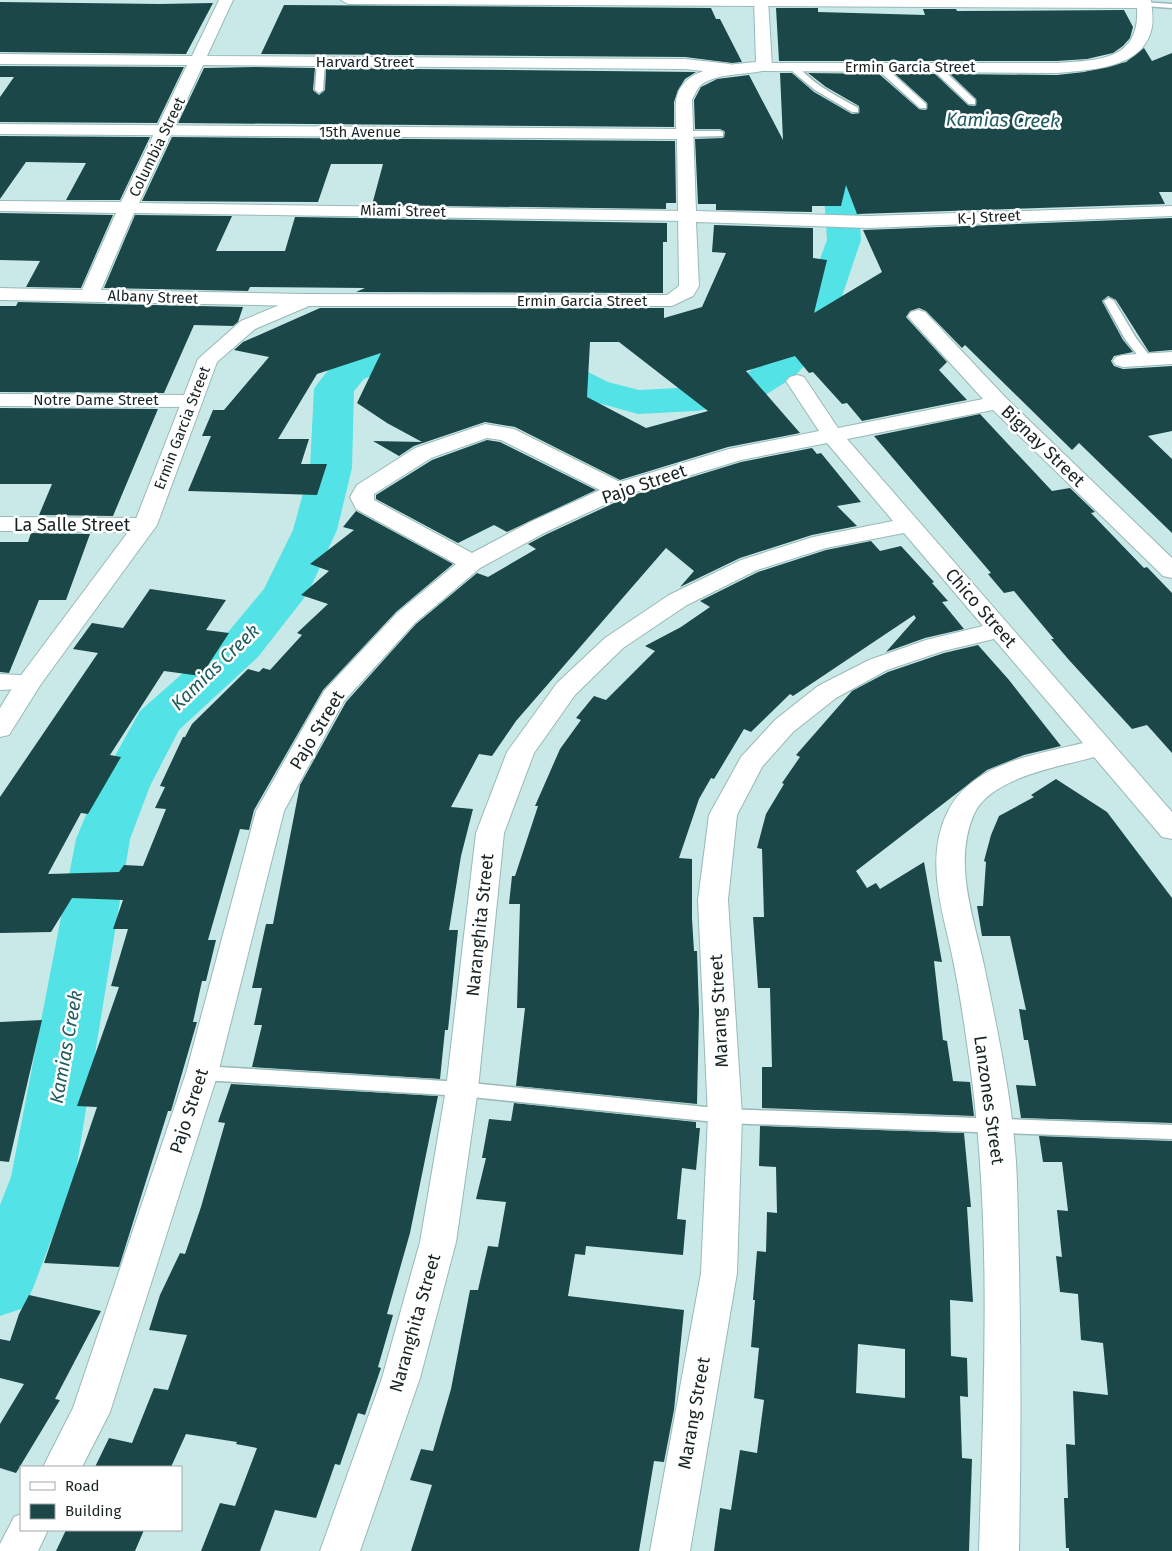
<svg xmlns="http://www.w3.org/2000/svg" width="1172" height="1551" font-family="'Fira Sans',sans-serif">
<rect width="100%" height="100%" fill="#c9e9e9"/>
<g fill="none" stroke-linecap="round" stroke-linejoin="round">
<path fill="#53e2e5" fill-rule="evenodd" d="M91,906L94,907L96,909L94,911L53,914L50,913L48,911L50,909L53,908Z"/>
<path fill="#53e2e5" fill-rule="evenodd" d="M840,132L851,135L856,142L843,159L859,208L861,240L827,341L794,377L759,399L697,411L638,414L580,398L540,378L532,367L516,357L511,349L516,341L530,338L544,341L560,351L568,362L608,382L639,390L697,387L734,381L766,361L791,337L827,240L825,208L811,159L829,135Z
M447,331L460,334L466,342L460,350L400,363L364,379L354,391L352,468L337,530L308,593L258,657L179,730L150,786L130,839L75,1177L33,1288L24,1308L0,1316V1205L11,1177L76,839L98,786L140,711L224,637L264,589L293,530L310,468L314,389C320,380 328,369 337,363C364,344 415,337 447,331Z"/>
</g>
<path fill="#1b4748" fill-rule="evenodd" d="M0,2L160,4L213,3L186,54L0,52Z
M284,5L711,8L716,19H720L742,62L732,63L685,57L261,54Z
M776,8H818V12L925,15L923,9H956L957,11L1124,10L1133,27L1130,38L1123,46L1113,53L1087,59L1057,61H779Z
M1144,48L1152,61L1172,53V192H1159L1165,204L857,214L846,185L841,206H812V212L716,210V204H698L695,139L723,138L725,132L720,129H695L694,100L701,87L717,79L749,75L783,140L780,73H792L814,92L852,114L859,113V106L826,87L808,73L879,74L919,109L926,110L927,103L895,74H935L968,105L975,106L976,99L950,74L1057,75L1084,72L1126,62Z
M0,66L180,67H184L157,123L0,122V97L14,77H0Z
M255,67L315,68L313,90L319,95L325,90L326,68L696,72L685,79L678,90L674,102V127L178,123L204,68Z
M0,136L150,137L120,200H66L86,163L26,162L0,199Z
M172,137L675,141L676,203H666V209L372,205L383,164H331L318,202L142,201Z
M0,213L113,215L81,288L26,287L40,261L0,260Z
M135,215L232,216L216,251H285L295,217L667,223V242H663V293L356,292L365,288L250,287L248,291L104,288Z
M1172,218V350L1149,352L1116,300L1108,296L1102,301L1123,340L1133,352L1114,356L1111,361L1114,366L1123,369L1172,366V431L1148,436L1172,459V533L1079,443L1072,450L965,345L962,348L926,311L919,308L910,311L906,317L947,362L939,370L967,400L862,421L847,403L842,404L813,372L809,373L795,356L746,371L800,433L728,447L620,480L515,427L485,422L414,446L399,456L373,441L422,442L387,423L357,403L381,353L317,374L278,439H309L301,464H327L317,495L188,491L211,436H202L213,410H224L269,357L234,350L243,342L320,308H664V318L702,307L726,253L712,252L714,225L813,228V258L827,260L814,313L882,272L863,230ZM590,342H619L708,411L646,428L587,397Z
M18,302L243,307L238,322L233,326L194,325L164,393L0,392V306H16Z
M0,408L158,409L113,516L39,515L52,484H0Z
M980,414L1052,491L1070,488L1095,512L1091,513L1144,568L1147,567L1172,593V753L1147,725L1132,729L1069,660L1051,639H1054L1014,591L1004,593L988,574L991,573L874,436Z
M487,440L500,442L596,490L507,532L494,525L458,543L376,499V495L432,460Z
M812,448L817,454L821,453L861,502L837,506L857,526L812,535L740,558L680,587L694,571L666,548L516,721L492,756L479,754L451,807L473,809L461,856L449,930H458L448,1030H445L440,1079L252,1067L262,1025H254L262,988H252L266,924H273L300,785L346,702L416,624L477,573L488,577L536,549L528,544L547,534L627,497L741,462Z
M356,511L453,564L396,612L323,690L254,810L249,830L240,829L208,940H216L206,981H202L193,1022H197L171,1111H168L119,1267L44,1263L97,1107L77,1106L119,987L111,986L128,929H113L123,900L72,898L51,932L0,933V797L98,653L73,649L92,623L123,628L150,589L226,600L206,630L229,633L201,676L164,671L110,755L121,757L88,814L81,813L48,874L119,872L124,865L143,866L166,809L155,808L165,787L160,786L183,737H185L192,724L248,669L259,672L263,668L270,670L302,635L297,633L328,604L301,595L329,571L310,564L354,530L343,527Z
M31,533L90,534L66,600H39L9,673L0,672V542H28Z
M871,541L880,551L901,546L934,582L932,583L948,601L942,602L964,629L925,638L886,652L916,618L914,615L793,696L790,694L751,732L744,729L714,779L711,778L699,799L679,858L692,859V919L694,951H697L699,1011L697,1104L516,1086L525,1008H517L520,904H509L512,876H515L538,806H535L560,749L581,720L576,718L594,696L606,700L655,651L645,646L681,627L710,607L700,601L758,572L826,550Z
M978,645L1009,680L1061,746L1024,755L987,770L856,871L867,888L876,883L880,889L924,862L942,962L934,961L943,1040L947,1041L953,1081L970,1082L974,1116L762,1108V1067H772L770,988H758L753,917H764L762,849L757,848L766,814L784,784L782,783L800,757L796,755L852,691L888,672L944,653Z
M1056,779L1107,812L1172,898V1123L1021,1118L1016,1085L1036,1086L1028,1040H1024L1019,1009L1026,1010L1010,936H982L977,906H983L986,862L984,861L991,835L999,816L1034,797L1031,795Z
M42,1020L9,1162L0,1161V1022Z
M231,1084L438,1096L410,1233L387,1314L393,1315L378,1367L381,1368L365,1415L358,1413L340,1465L335,1464L316,1518L275,1510L260,1551H201L220,1503L235,1506L257,1448L236,1444L237,1442L186,1434L171,1467H95L109,1438L132,1443L154,1388L168,1390L187,1335L149,1330L160,1295L180,1253L185,1254L201,1207L225,1123L218,1122Z
M514,1103L696,1122V1128H700L696,1170L682,1168L677,1219L686,1220L683,1255L586,1246L585,1255L575,1254L568,1296L684,1310L674,1410L664,1462L654,1461L639,1551H411L432,1485L410,1480L421,1449L433,1451L451,1389L470,1290H478L488,1246L498,1247L506,1202L476,1199L486,1158H482L489,1119L511,1121Z
M760,1126L964,1133L971,1207H967L973,1302L950,1300L951,1356L967,1358L968,1397L960,1396L962,1458L972,1459L969,1551H714L720,1508L731,1510L740,1450L757,1453L764,1400L754,1398L759,1348L751,1347L755,1300H753L757,1251L766,1252L767,1212L777,1213L776,1167L759,1166ZM858,1344L905,1349V1398L856,1393Z
M1039,1136L1172,1141V1551H1069V1548H1066L1064,1498H1068L1066,1444L1075,1445L1073,1391L1108,1395L1103,1343L1081,1340L1078,1294L1060,1292L1056,1256L1062,1257L1057,1210L1068,1211L1062,1162H1043Z
M29,1295L101,1311L55,1399L60,1400L16,1473L0,1468V1424L24,1384L0,1378V1339L10,1341L19,1314Z
M66,1530H144L135,1551H56Z"/>
<g fill="none" stroke-linecap="round" stroke-linejoin="round">
<g stroke="#99b8b8" stroke-width="3">
<path id="lane" d="M1141,2L1172,4V8L1144,6L1140,4Z
M321,59L325,62L323,90L319,93L315,90L317,62Z
M792,64H798C807,82 841,98 858,108V112H852L815,90L793,72Z
M877,65H883L926,104V108H920L877,69Z
M932,65H938L975,100V104H969L932,69Z
M720,131L723,132V136L684,137L679,134L684,131Z
M1109,298L1114,301L1136,338L1152,359L1150,361H1142L1125,339L1104,301Z
M202,1066L462,1082L725,1109L1172,1125V1139L725,1123L462,1096L202,1080L196,1078L193,1073L196,1068Z"/>
</g>
<g stroke="#99b8b8" stroke-width="2">
<path id="street" d="M219,0H233L207,56L685,59L730,64L738,69L730,74L685,69L203,65L139,203L688,211L694,212L697,216L694,220L688,221L134,213L101,290L306,294L313,296L316,300L313,304L306,306L0,300V288L82,290L116,213L0,211V201L121,202L187,65L0,64V54L192,56Z
M341,0H1151C1152,10 1154,22 1151,31C1141,69 1089,70 1057,73L764,71L756,66L758,63H1057C1098,60 1140,61 1137,8L348,4Z
M918,310L925,312L1006,398L1172,558V578L1163,576L993,410L847,439L1172,812V839L1162,837L1094,757C1059,767 991,777 974,814C952,865 975,920 985,970C998,1033 1012,1098 1016,1162C1018,1196 1018,1230 1019,1264C1021,1360 1021,1455 1019,1551H979C984,1383 993,1211 967,1044C963,1014 958,984 952,955C942,909 925,859 947,813C971,763 1034,755 1083,743L994,639L943,651L887,670L836,698L793,732L762,767L737,815L728,900L742,1116L737,1273L690,1551H650L701,1273L708,1116L698,900L709,815L741,757L775,720L818,686L869,660L926,640L983,626L904,533L826,548L757,570L687,605L623,648L575,695L534,753L504,833L478,1089L456,1242L420,1378L360,1551H320L382,1378L420,1242L446,1089L476,833L507,752L557,683L605,638L669,595L741,560L813,537L893,521L827,443L741,460L626,495L546,532L480,568L415,623L344,701L284,811L218,1073L110,1412L82,1467H43L73,1408L186,1073L256,811L324,691L397,613L456,564L356,509L350,497L357,485L415,448L485,424L514,429L620,482L729,449L819,431L786,381L790,377L797,375L804,377L838,428L983,399L911,320L908,316L911,312ZM487,438L501,440L600,490L530,522L472,553L374,500V494L431,458Z
M1172,352V364L1123,367L1116,365L1113,361L1116,357L1123,355Z
M0,394L192,395L200,396L203,401L200,406L192,407L0,406Z
M0,517L145,518L153,520L157,525L153,530L145,532L0,531Z
M0,674L38,676L42,682L38,688L0,690Z
M21,1514V1530H48L38,1551H0V1544L14,1517Z"/>
</g>
<g stroke="#99b8b8" stroke-width="2">
<path id="secondary" d="M754,0H768L772,66C764,77 716,70 700,86C697,89 694,96 692,100L696,211L868,216L1172,206V216L868,228L696,222L699,286L693,296L672,306H309L255,329L217,362L157,525L41,684L9,735L0,737V708L16,682L134,524L198,359L241,321L306,294L662,295H667L679,286L677,139L0,134V124L676,129C676,120 675,110 676,102C680,66 729,65 756,62Z"/>
</g>
<use href="#lane" fill="#fff" fill-rule="evenodd"/>
<use href="#street" fill="#fff" fill-rule="evenodd"/>
<use href="#secondary" fill="#fff" fill-rule="evenodd"/>
</g>
<g text-anchor="middle" dominant-baseline="central" stroke-width="5" stroke-linejoin="round" paint-order="stroke">
<g font-size="15" fill="#182424" stroke="#fff">
<text x="365" y="62">Harvard Street</text>
<text x="910" y="67">Ermin Garcia Street</text>
<text x="360" y="132">15th Avenue</text>
<text transform="translate(157 147) rotate(-64)">Columbia Street</text>
<text transform="translate(403 211) rotate(1)">Miami Street</text>
<text transform="translate(989 217) rotate(-3)">K-J Street</text>
<text transform="translate(153 297) rotate(2)">Albany Street</text>
<text x="582" y="301">Ermin Garcia Street</text>
<text x="96" y="400">Notre Dame Street</text>
<text transform="translate(182 428) rotate(-69)">Ermin Garcia Street</text>
</g>
<g font-size="18" fill="#182424" stroke="#fff">
<text transform="translate(1043 446) rotate(44)">Bignay Street</text>
<text transform="translate(644 484) rotate(-19)">Pajo Street</text>
<text x="72" y="525">La Salle Street</text>
<text transform="translate(981 608) rotate(49)">Chico Street</text>
<text transform="translate(317 730) rotate(-59)">Pajo Street</text>
<text transform="translate(480 925) rotate(-84)">Naranghita Street</text>
<text transform="translate(719 1011) rotate(-93)">Marang Street</text>
<text transform="translate(989 1100) rotate(82)">Lanzones Street</text>
<text transform="translate(189 1111) rotate(-72)">Pajo Street</text>
<text transform="translate(415 1323) rotate(-74)">Naranghita Street</text>
<text transform="translate(694 1413) rotate(-80)">Marang Street</text>
</g>
<g font-size="19" font-style="italic" fill="#225d5f" stroke="#fff">
<text transform="translate(1003 120) rotate(1)">Kamias Creek</text>
<text transform="translate(215 667) rotate(-44)">Kamias Creek</text>
<text transform="translate(66 1047) rotate(-80)">Kamias Creek</text>
</g>
</g>
<rect x="20" y="1466" width="162" height="65" fill="#ffffff" stroke="#a3a7a7"/>
<rect x="30" y="1482" width="25" height="8" fill="#ffffff" stroke="#a3a7a7"/>
<text x="65" y="1491" font-size="15" fill="#182424">Road</text>
<rect x="30" y="1504" width="25" height="15" fill="#1b4748" stroke="#a3a7a7"/>
<text x="65" y="1516" font-size="15" fill="#182424">Building</text>
</svg>
